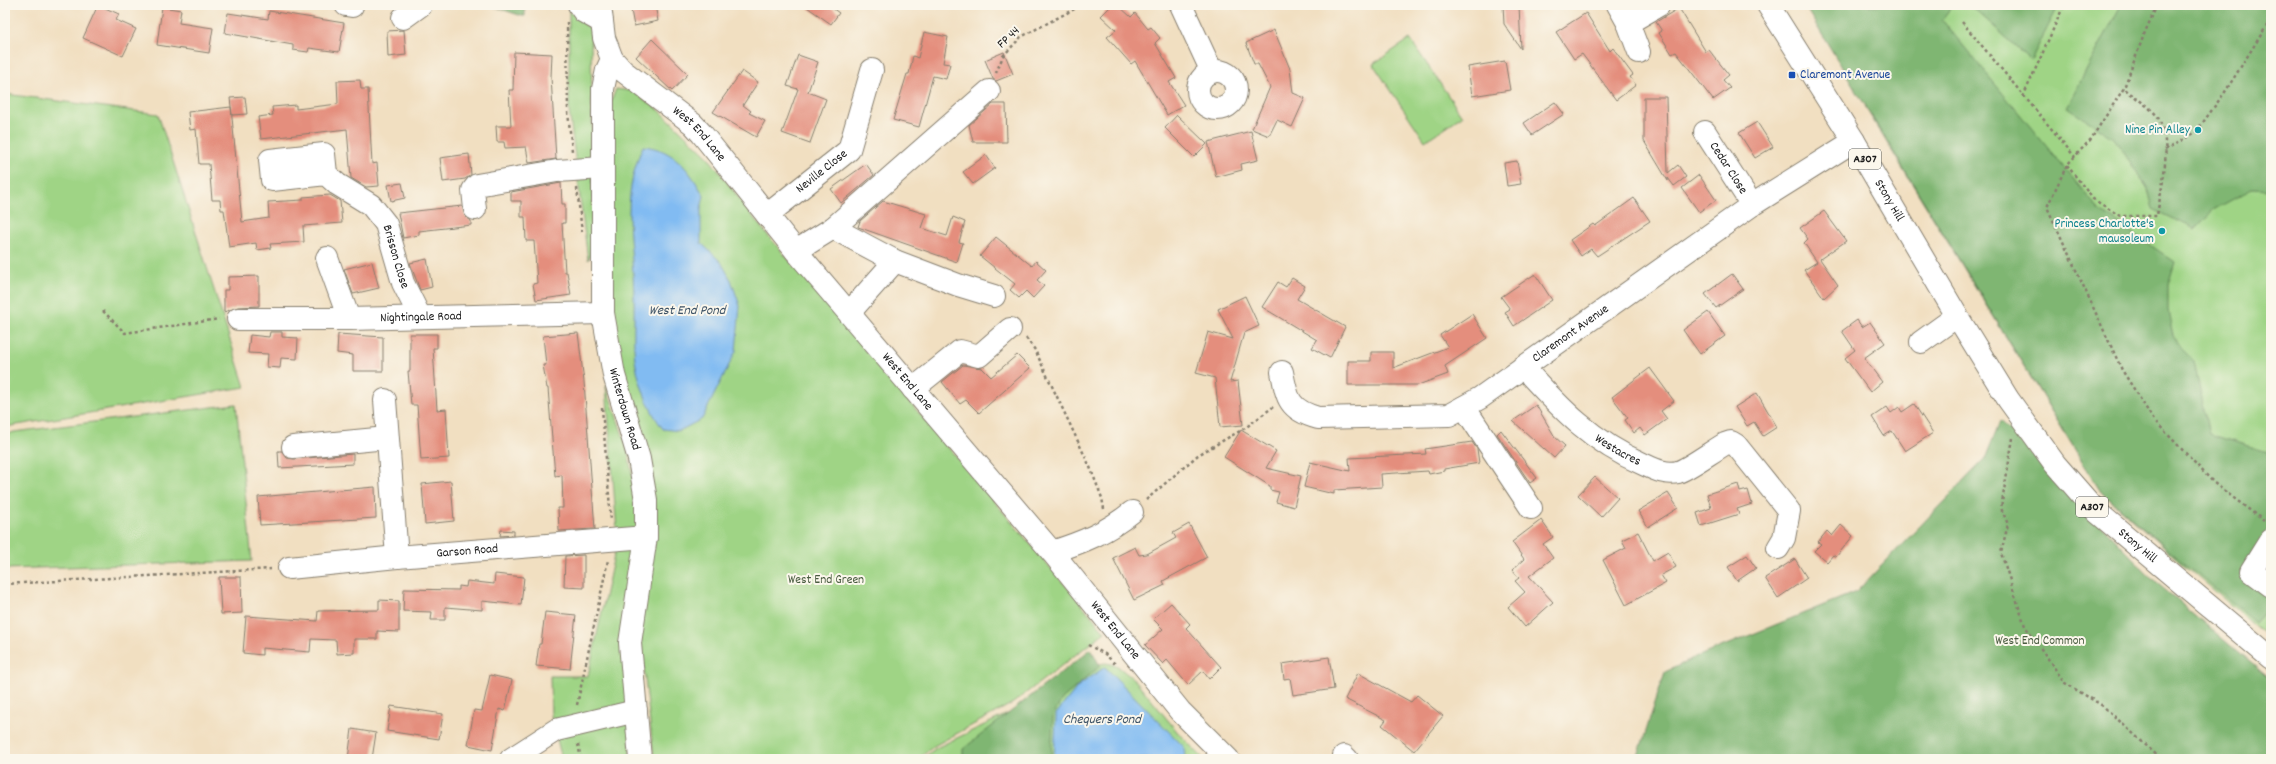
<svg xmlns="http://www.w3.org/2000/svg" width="2276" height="764" font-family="Dekko,sans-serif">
<rect width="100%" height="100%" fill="#fbf7ec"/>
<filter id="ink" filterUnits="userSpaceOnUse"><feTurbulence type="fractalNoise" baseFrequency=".025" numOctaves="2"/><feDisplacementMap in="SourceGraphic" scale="8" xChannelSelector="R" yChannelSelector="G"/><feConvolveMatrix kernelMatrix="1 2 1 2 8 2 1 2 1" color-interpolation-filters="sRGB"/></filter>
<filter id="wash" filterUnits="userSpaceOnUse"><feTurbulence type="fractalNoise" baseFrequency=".012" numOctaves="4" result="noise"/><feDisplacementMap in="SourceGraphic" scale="16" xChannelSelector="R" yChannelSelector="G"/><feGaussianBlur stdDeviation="0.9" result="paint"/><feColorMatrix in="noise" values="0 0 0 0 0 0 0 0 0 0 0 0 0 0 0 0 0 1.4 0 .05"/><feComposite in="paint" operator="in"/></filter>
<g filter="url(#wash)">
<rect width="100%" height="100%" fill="#f1dfc1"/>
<path fill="#9fd485" stroke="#5e7850" d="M1936,5H2271V640L2101,492L1865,107Z
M569,11L591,29L593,226L592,253L588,260L569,110Z
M1410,39L1462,116L1425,141L1373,64Z
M616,89L632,91L659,110L708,157L760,226L1105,632L1013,703L934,746L918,759H654L639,624L649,553L607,315L610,104Z
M5,94L158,114L245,387L5,427Z
M606,386L627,447L638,505L630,759H562L551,716L550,676H588L616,546L617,532Z
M236,404L252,561L5,569V435L14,432Z
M1106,663L1116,665L1136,681L1180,735L1204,759H922L936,748L1020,708L1097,664Z"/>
<path fill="#7fb672" stroke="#4e6947" d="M489,5H525V16H522Z
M1804,5H1954L1942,20L2099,210L2175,262L2168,285V310L2173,336L2181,348L2194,361L2209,434L2271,453V604L2255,622L2101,492Z
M1970,5H2059L2031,60Z
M2121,5H2271V190L2252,189L2213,210L2195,229L2153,209L2148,189L2114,138L2067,107Z
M2000,421L2157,583L2271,680V759H1637L1665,672L1699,656L1856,592L1985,459Z
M1091,649L1100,666L1062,699L1053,716L1051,759H963V749Z"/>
<path fill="#81bbf2" stroke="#4e6c87" d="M643,146C675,149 690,171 704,196L701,209V243L721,262L731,280L740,306L736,351L702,419L679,431L663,429C649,410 641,389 636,366C632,347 635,316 634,296C633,239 619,201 643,146Z
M1105,667L1184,747L1185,759H1054L1056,714L1078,686Z"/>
<g id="blocks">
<path fill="#e48e7d" d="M98,5L119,14L116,20L136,29L123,56L83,38Z
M630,5H655L658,21L634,26Z
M804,5H828L839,13L831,24Z
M1112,5H1118L1131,17L1135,13L1148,29L1151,27L1160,38L1155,43L1176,78L1169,82L1184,105L1167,115L1135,61L1131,64L1107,37L1116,30L1101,16Z
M1503,5H1519L1521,49L1504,24Z
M162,7L181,10L179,23L213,28L209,53L157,45Z
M1679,8L1706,52L1709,50L1729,75L1723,80L1730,88L1713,100L1676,52L1672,54L1659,33L1662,31L1656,22Z
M269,11L344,23L339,52L309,48L308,52L293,50V45L225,33L228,13L268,19Z
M1586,13L1610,51L1613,48L1633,75L1630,77L1636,85L1616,100L1582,54L1574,59L1556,32Z
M404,30L406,55L388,57L387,31Z
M1274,30L1290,69L1293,93L1305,98L1292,127L1277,120L1269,136L1252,129L1270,87L1258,64H1254L1246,43Z
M924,32L948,37L943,63L950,64L946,79L933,76L919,127L893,120L907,74H909L913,56L918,58Z
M652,39L688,74L672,91L636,57Z
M514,52L552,54L551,77L556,159L529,163L526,147L505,148L504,142H497L496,126H511L509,90H513Z
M1004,52L1013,74L996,81L993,79L985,60Z
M798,55L818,62L808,92L826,99L810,143L782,133L798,89L787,86Z
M1505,61L1510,90L1472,96L1468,67Z
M742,71L758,82L743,105L751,111L749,113L765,121L756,137L713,112Z
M360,80L361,89H368L372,164L377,163L379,186L366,187L351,178L347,129L261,139L258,117L273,115L272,107L296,105V109L338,104L337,81Z
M245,97L247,114L232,115L230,98Z
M1644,97H1666L1668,173L1678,165L1686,177L1674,186L1668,178V181L1644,141Z
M1555,102L1564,114L1532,135L1524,123Z
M993,104H1006L1007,142H973L969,125Z
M231,107L242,222L269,218L268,202L303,200V197L330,195L340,201L342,223L303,226L304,242L270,244L271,248L257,250L256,243L229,247L224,210H221L220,200H212L209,164H199L196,129L190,130L188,112Z
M1177,115L1207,144L1194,157L1165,128Z
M1757,122L1773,147L1755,158L1739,133Z
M1251,131L1258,160L1241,164L1242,170L1216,177L1208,142Z
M469,154L471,175L465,179L443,182L440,158Z
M986,155L995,168L973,184L963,172Z
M1517,161L1521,184L1507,186L1504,163Z
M866,164L874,175L841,203L831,189Z
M1699,175L1716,200L1699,212L1682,188Z
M402,183L405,198L391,201L388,185Z
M561,183L562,204H565V223H562L565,272H567L571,295L536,300L533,284L537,283L534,241H526L525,217H521V201H511V192Z
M1634,198L1650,221L1597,256L1591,249L1581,256L1570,240L1593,224L1595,226Z
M883,201L926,214L921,228L947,236L953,217L965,222L959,242L963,243L957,262L858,227L860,221Z
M462,206L465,216L471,221V225L419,231V235L403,238L398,213Z
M1824,211L1846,241L1820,259L1838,285L1824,298L1804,270L1817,262L1804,243L1808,239L1800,228Z
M996,237L1032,266L1036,261L1046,270L1037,280L1044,286L1033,298L1026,291L1019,298L1010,290L1015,284L980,256Z
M427,259L432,287L420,290L410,263Z
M372,262L379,288L353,294L344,269Z
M1535,274L1552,300L1514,326L1505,312L1510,309L1501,297Z
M1732,274L1743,289L1716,308L1705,294Z
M259,276V306L238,307L224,312V290H228V277Z
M1292,278L1305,286L1297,299L1345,327L1330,358L1312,348L1317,340L1262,307L1278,282L1286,287Z
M1245,296L1259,326L1244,333L1230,382L1238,381L1243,425L1220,427L1215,378L1196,373L1208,332L1233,339L1218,309Z
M1708,312L1725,336L1700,354L1683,330Z
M1472,314L1487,338L1445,366L1448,374L1418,385H1348V361H1371V352H1393V368L1448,347L1440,335Z
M1857,320L1862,327L1870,322L1885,343L1864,358L1882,382L1870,392L1845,358L1855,350L1842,331Z
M270,332H282V337L298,338L297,359L281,358L280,368L267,367L268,354L248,353L250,335L269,337Z
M578,333L584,382L595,529L559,531L558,508H563L562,475L555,476L548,388H547L543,365H546L543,336Z
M338,334L383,337V371H353V355L337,353Z
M410,334H437V348H433L437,410L446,409L449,458L421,460L417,405H411L408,371H410Z
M1017,355L1030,368L979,413L966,400L960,404L942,382L963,365L982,368L991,377Z
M1650,368L1674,401L1661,411L1667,419L1645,435L1640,428L1634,433L1625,420L1628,418L1612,397Z
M1757,393L1777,427L1763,436L1754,422L1747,426L1735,407Z
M1914,404L1933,433L1905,451L1892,431L1884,436L1872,417L1887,407L1891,413L1899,407L1902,412Z
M1536,405L1555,437L1565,446L1554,458L1513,421Z
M1241,430L1276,451L1266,468L1301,476L1294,507L1276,502L1279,492L1270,490V486L1224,457Z
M1501,430L1537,478L1530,483L1497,434Z
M1472,442L1477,449L1479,463L1444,469V471L1429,474L1428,471L1381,474L1382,487L1334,490V494L1304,487L1310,462L1350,471L1349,458L1426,454L1425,449Z
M278,451H282L287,458L294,459L353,454V464L279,468Z
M1595,477L1618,498L1601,517L1578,495Z
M451,481L454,521L425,524L422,484Z
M1738,484L1740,492L1748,490L1752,504L1737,509L1739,514L1701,526L1697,513L1711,508L1707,494Z
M375,487L376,518L260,525L258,497Z
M1668,493L1678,508L1648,527L1638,511Z
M1541,520L1553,537L1543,544L1553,558L1529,576L1553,602L1525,627L1508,607L1525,592L1515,581L1519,578L1512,570L1524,559L1512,542Z
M1189,524L1207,557L1163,581L1165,585L1134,600L1113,558L1135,547L1139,555L1147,554L1176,538L1173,533Z
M1841,525L1853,536L1836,557L1833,555L1827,562L1814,551L1821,544L1818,542L1827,531L1832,536Z
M501,530L514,531V535L500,536Z
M1638,532L1653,561L1668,552L1676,567L1661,575L1666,583L1626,605L1603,560L1626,548L1622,540Z
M584,555V588L564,587L565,556Z
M1747,555L1756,568L1737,581L1728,567Z
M1795,559L1807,578L1778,598L1765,578Z
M495,574L524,577L521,605L482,601V610L445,607V620H431L432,612L403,611L404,589L459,590V586L466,587L467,581L494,584Z
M219,577H241L242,613L221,614Z
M379,600L399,601V632L377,631V639H354V653L337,654L336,640L311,639L310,652L262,648V655L243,653L246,616L317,621L318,611L379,610Z
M1171,603L1190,624L1186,628L1221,667L1209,679L1203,671L1188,685L1167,660L1163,664L1145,645L1163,629L1153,619Z
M545,612L576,615L570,669L536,666L539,644H541Z
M1329,657L1334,689L1293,695L1290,678L1284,679L1282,664Z
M1358,673L1411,702L1417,695L1443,716L1414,751L1382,725L1386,720L1345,699Z
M490,675L512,680L505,711L499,709L492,750L468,745L474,710L482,711Z
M391,706L443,714L439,739L387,731Z
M352,729L376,733L372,759H348Z"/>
</g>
</g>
<g filter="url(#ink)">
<use href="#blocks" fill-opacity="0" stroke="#867e6e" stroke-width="1"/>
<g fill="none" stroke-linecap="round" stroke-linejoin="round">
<g stroke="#867e6e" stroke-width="24">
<g id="minor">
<path d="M346,5L352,6"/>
<path d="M579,5L584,12L602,22"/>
<path id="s1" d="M600,5L604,38L612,59L623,71L693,124L702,134L796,251L1052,552L1180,711L1228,759"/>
<path d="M1181,5L1212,72"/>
<path d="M1618,5L1628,23L1639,52"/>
<path d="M403,18L421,5"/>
<path d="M1628,23L1659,5"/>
<path id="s2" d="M612,59L607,70L603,89V313L614,375L639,459L646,500V537L630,643L640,759"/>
<circle cx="1217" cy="90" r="19"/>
<path id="s3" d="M1705,132L1752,205"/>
<path id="s4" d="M326,174L324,154L270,160L272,180L326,174L337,184L371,205L386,224L403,283L420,317"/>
<path d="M475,209L473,190L477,185L557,171L603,168"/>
<path id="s5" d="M767,215L849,150L872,70"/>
<path d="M833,228L895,261L958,285L994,296"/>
<path d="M796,251L833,228L989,91"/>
<path d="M327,258L349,319"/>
<path d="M849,313L895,261"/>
<path id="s6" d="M238,319H349L603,313"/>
<path d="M1921,342L1957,316"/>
<path id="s7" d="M1523,367C1560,408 1592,442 1643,464C1654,469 1665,475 1678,472C1688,469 1714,450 1725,444L1731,442L1736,445L1789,511L1784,538L1778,548"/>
<path id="s8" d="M1282,372C1287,399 1289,410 1318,418L1449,415L1480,398L1752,205L1854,141"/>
<path d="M913,389L960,351L979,356L1010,329"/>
<path d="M385,400L397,557"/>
<path d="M1464,407L1531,508"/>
<path d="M293,447L387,438"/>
<path d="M2271,539L2251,571L2271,586"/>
<path d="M1052,552C1083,542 1106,533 1132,512"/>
<path id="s9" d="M289,568L397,557L646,537"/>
<path d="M1344,756L1347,759"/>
<path d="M511,759L556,730L636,711"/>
</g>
</g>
<g stroke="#867e6e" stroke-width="24">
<g id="major">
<path id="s10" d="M1768,5L1854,141L1957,316L2008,399L2055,464L2097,512L2271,658"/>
</g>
</g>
<path stroke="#867e6e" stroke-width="2.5" stroke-dasharray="3 3" stroke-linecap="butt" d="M2157,5L2145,32L2124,88L2091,139L2067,165L2047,207L2122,370L2153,419L2214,483L2264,521
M567,22L568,112L572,151
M1962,22L2075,157
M996,73L1003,56L1021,37L1082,5
M2023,97L2064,5
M2165,150L2196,132L2225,92L2271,19
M2067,165L2093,199L2120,216H2157C2161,187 2174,143 2157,116C2149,106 2134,97 2124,88
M577,188L582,232
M103,311L125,333L219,319
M1026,338L1035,350L1090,467L1102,498L1104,509
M602,408L611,521
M2013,438L2001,508L2008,524L2001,553L2025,626L2065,683L2103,706L2161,759
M1146,500L1198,455L1245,428L1273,407
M5,584L271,569
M1088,645L1105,654L1115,664
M577,705L608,560
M578,744L581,759"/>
<use href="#minor" stroke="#fff" stroke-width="22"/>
<use href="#major" stroke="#fff" stroke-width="22"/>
</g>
</g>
<rect fill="#1a4fb4" stroke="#fbf7ec" stroke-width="1.5" x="1788" y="71" width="8" height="8" rx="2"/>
<g fill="#0f9aa8" stroke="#fbf7ec" stroke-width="1.5">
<circle cx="2198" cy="130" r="4"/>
<circle cx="2162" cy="231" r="4"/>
</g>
<g text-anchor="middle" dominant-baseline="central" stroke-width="4" stroke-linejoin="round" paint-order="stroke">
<g fill="#fbf7ec" stroke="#5f5e5a" stroke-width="1">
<rect x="1849" y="149" width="32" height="20" rx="3"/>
<rect x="2076" y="497" width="32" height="20" rx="3"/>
</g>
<g font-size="12" font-weight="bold" fill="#1c1c1c">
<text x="1865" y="159">A307</text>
<text x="2092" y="507">A307</text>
</g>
<g font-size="13" fill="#1c1c1c" stroke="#fbf7ec">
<text transform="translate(1009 38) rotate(-43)">FP 44</text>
<text stroke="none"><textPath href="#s1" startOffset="171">West End Lane</textPath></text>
<text stroke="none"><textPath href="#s3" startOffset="43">Cedar Close</textPath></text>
<text stroke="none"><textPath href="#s5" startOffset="70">Neville Close</textPath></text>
<text stroke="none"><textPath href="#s10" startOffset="230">Stony Hill</textPath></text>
<text stroke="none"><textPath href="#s4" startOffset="262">Brisson Close</textPath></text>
<text stroke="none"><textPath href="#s6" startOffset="183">Nightingale Road</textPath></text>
<text stroke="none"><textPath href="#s8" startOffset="341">Claremont Avenue</textPath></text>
<text stroke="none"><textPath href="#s1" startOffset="495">West End Lane</textPath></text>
<text stroke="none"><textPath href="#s2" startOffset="354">Winterdown Road</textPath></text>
<text stroke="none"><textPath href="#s7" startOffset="127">Westacres</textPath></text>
<text stroke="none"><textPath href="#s10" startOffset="658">Stony Hill</textPath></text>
<text stroke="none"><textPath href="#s9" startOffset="179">Garson Road</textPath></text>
<text stroke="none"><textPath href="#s1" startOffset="819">West End Lane</textPath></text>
</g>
<g font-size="13" fill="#164399" stroke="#fbf7ec" text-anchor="start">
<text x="1800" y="75">Claremont Avenue</text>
</g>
<g font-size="13" fill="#0d838f" stroke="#fbf7ec" text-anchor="end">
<text x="2190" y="130">Nine Pin Alley</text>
<text x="2154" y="224">Princess Charlotte's<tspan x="2154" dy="15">mausoleum</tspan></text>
</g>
<g font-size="13" fill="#4a5c41" stroke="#fbf7ec">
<text x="826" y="580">West End Green</text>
<text x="2040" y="641">West End Common</text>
</g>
<g font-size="14" font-style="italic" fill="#3f5467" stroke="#fbf7ec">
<text x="687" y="311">West End Pond</text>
<text x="1102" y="720">Chequers Pond</text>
</g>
</g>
<rect width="2276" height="764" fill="none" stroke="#fbf7ec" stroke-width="20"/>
</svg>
